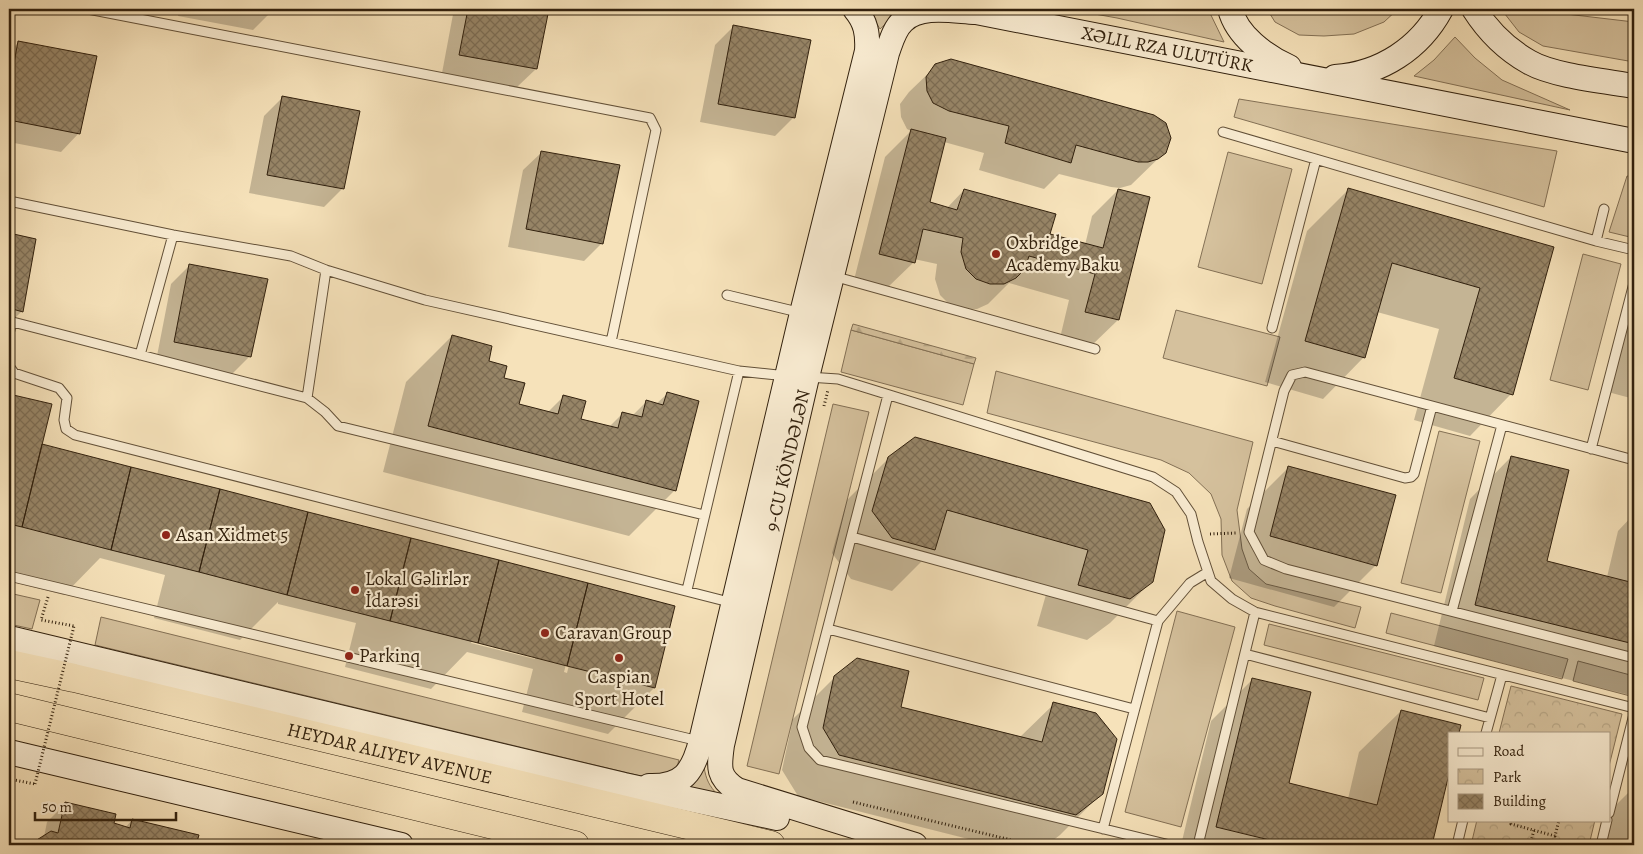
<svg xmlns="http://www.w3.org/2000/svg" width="1643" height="854" font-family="Alegreya,serif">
<defs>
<pattern id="forest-firs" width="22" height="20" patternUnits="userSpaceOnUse" patternTransform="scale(1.25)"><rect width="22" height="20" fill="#d5c19d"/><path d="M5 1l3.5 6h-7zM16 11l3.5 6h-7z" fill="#b7a686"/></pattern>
<pattern id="park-crowns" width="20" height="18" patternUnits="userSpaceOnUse" patternTransform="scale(1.25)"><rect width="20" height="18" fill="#d5c19d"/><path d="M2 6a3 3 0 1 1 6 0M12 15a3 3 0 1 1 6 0" fill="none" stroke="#b7a686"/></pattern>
<pattern id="building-cross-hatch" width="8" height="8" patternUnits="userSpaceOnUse" patternTransform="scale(1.25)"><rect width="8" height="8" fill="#978567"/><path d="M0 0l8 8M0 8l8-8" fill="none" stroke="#7c6c53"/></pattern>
</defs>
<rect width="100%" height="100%" fill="#f6e2ba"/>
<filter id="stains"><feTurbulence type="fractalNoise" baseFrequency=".004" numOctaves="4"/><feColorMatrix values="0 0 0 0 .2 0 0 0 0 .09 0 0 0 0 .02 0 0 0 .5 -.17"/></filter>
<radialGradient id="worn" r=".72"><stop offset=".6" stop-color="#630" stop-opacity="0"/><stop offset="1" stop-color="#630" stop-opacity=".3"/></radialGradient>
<path fill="#d5c19d" stroke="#837055" d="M868,9H902L880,29Z
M1067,9H1208L1224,42L1117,18Z
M1267,9H1398L1384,22L1354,34L1324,36L1299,35L1275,22Z
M1501,9H1549L1566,14L1634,22V62L1543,46L1519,32Z
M1455,37L1475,58L1502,80L1570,110L1414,76L1434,60Z
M1239,99L1557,151L1544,207L1234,117Z
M1228,152L1292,169L1262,284L1198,267Z
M1627,176L1634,177V238L1609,232Z
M1583,254L1621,264L1588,390L1550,380Z
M1176,310L1280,337L1267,386L1163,358Z
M851,330L974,364L963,405L841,372Z
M996,371L1253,442L1237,510L1242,549L1249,569L1266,584L1361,607L1355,628L1275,606L1251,598L1232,581L1222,555L1221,519L1211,494L1189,473L1161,460L987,413Z
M833,404L869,412L779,774L747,766Z
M1439,431L1480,441L1441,593L1401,583Z
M9,593L40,600L32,629L9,624Z
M1177,611L1235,627L1181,827L1125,812Z
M1391,613L1568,659L1562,679L1386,633Z
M101,617L679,760L676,770L670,777L649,778L95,645Z
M1269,624L1484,678L1478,700L1264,645Z
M1578,661L1634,676V697L1573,681Z
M704,767C706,779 709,786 718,795L684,789L696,781Z"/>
<path fill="url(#forest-firs)" stroke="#837055" d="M853,324L976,358L974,364L851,330Z"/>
<path fill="url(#park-crowns)" stroke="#837055" d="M1511,686L1622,714L1609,766V733H1499Z
M1477,820H1595L1589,845H1471Z"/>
<path fill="#0003" fill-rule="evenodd" d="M179,9H272V11L253,30L178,16Z
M454,9H548L536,69L517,87L442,73Z
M733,27L793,118L775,136L700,122L715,45Z
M19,42L79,133L61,152L9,142V52Z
M936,66L1165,152L1131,185L1120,188L1111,187L1059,174L1044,189L979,170L984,153L944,142L928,203L947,208L964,190L1049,235L1085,245L1092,216L1118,190L1148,198L1118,320L1091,346L1060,338L1069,300L1009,283L988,304L977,309L963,310L950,305L940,295L935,279L937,264L914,259V262L887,288L854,280L885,157L911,131L907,129L901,117L900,104L909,92Z
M282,98L359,112L342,189L324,207L249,193L264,116Z
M542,152L602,243L584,261L508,247L523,170Z
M1348,190L1553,248L1511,394L1470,436L1414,420L1439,329L1377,312L1364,357L1323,399L1265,382L1307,231Z
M9,234L35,240L22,311L9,324Z
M190,265L250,356L231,375L156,361L171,284Z
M1634,316V399L1608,392L1627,323Z
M452,336L487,361L502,378L517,405L547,413L564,396L579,420L609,427L622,414L632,416L646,402L656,404L667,394L675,490L629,536L383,472L406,382Z
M9,395L50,405L40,448L43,446L674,606L654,688L608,734L522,712L533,669L467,652L431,689L345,667L356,623L278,604V602L240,640L154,618L165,575L100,558L64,595L9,581ZM573,637H576L567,673L564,672ZM472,641L535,657V659L471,643Z
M915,438L1152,581L1110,623L1087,640L1037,626L1047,591L926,557L892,591L851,579L832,553L847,500L889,458Z
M1511,457L1546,562L1607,577L1618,531L1634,514V696L1434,646L1470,499Z
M1289,467L1376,565L1334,607L1229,578L1247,509Z
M835,677L899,707L1019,738L1054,704L1102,793L1060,835L1047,845H992L798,796L782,770L793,719Z
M1253,679L1287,784L1348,799L1359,752L1401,711L1449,733V769L1431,845H1181L1211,721Z
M1634,787V845H1600L1609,812Z
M66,803L112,824L125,828L132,820L197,836L195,845H32L44,837L47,822Z"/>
<path fill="url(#building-cross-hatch)" stroke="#31200d" d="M468,9H549L537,69L459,55Z
M733,25L811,40L795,118L718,104Z
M18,41L97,56L80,134L9,120V91Z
M951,59L1154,115L1166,123L1171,138L1166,153L1158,159L1148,162H1138L1076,145L1071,163L1005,143L1009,126L949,111L933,103L927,91L926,77L935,64Z
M282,96L360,111L344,189L267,175Z
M911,129L946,138L930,202L957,210L964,189L1056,214L1050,234L1103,248L1118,189L1150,197L1119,320L1085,312L1095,274L1029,256L1025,269L1016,278L1004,284H990L976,279L966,269L961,252L963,238L923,229L915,263L879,254Z
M541,151L620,165L603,244L526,229Z
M1348,188L1554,247L1513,395L1454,378L1480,288L1392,263L1365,358L1305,341Z
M9,233L36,239L23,312L9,308Z
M189,264L268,279L251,357L174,342Z
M452,335L492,346L489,361L507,366L504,378L525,383L519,404L558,414L563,395L586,401L581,419L618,428L622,412L642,417L646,400L663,405L667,392L699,401L676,491L428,426Z
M9,394L52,404L22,527L9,524Z
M915,437L1150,503L1165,530L1153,582L1130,599L1078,585L1088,550L947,510L935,550L892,538L872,511L888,457Z
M42,444L131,467L111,550L22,527Z
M1511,456L1569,470L1547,561L1634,583V644L1475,605Z
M1288,466L1396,495L1377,566L1270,536Z
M131,467L220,489L199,572L111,550Z
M220,489L308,512L287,595L199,572Z
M308,512L411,538L390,621L287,595Z
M411,538L499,560L478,643L390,621Z
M499,560L588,583L567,666L478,643Z
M588,583L675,606L655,688L567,666Z
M857,658L909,671L901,707L1042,742L1053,702L1096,713L1117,739L1103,794L1076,815L839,755L823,728L834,676Z
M1252,678L1311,692L1289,783L1377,805L1401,710L1461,725L1459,733H1449V774L1432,845H1290L1216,827Z
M65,802L116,814L114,823L130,828L132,819L199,835L196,845H34L32,843L51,831L58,833Z"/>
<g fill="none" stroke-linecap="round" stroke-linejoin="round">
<g stroke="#625038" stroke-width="11">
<path id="lane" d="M88,9L650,118L656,130L611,342
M1223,132L1596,241L1634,250
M9,201L173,235L291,256L326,270L425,300L739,371L787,376
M1596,241L1604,209
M833,276L1095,349
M727,295L802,313
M9,321L307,398L325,412L338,426L704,515
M1272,328L1316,159
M9,334L12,321
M140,355L173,235
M9,366L14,373L59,388L67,398L64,420L66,429L75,435L733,603
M808,377L838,379L1153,477L1176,492L1191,514L1198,542L1211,581L1232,599L1255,612L1634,708
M888,395L802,727L809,748L820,760L1170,845
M307,398L326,270
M1272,441L1405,478L1411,477L1414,474L1432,406
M1591,449L1634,283
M1634,460L1305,372L1292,375L1284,391L1249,532L1264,560L1286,569L1634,658
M852,537L1158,621L1103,829
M9,576L699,741
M687,590L739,371
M1452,611L1502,425
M1158,621L1190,583L1208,572
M828,629L1134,709
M1245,654L1490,718
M1486,733L1502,675
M1609,813L1634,714
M1198,845L1255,612
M1457,845L1463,820
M1601,845L1607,820"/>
</g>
<g stroke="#31200d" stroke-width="26">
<g id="secondary">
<path id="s1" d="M961,9L1634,141"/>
<path d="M1230,9C1237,36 1265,56 1289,67"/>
<path d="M1474,9C1488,31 1506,49 1529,62C1553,76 1605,81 1634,86"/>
<path d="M1335,77C1381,74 1420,48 1441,9"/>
<path d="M9,638L624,785L777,818"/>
<path d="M9,752L401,845"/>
<path d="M649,786C683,787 693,772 701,741L802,313L867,51C868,34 866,22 855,9"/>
<path id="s2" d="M915,845L737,790C717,777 719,767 722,745L807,377L887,53C891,42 894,29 903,21C920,4 953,11 975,12"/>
</g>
</g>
<g stroke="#31200d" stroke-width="29">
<g id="highway">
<path id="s3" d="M9,664L74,678L771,845"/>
<path d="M9,707L575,845"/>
</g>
</g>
<path stroke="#31200d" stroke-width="3" stroke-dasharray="1 2.5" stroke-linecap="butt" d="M824,406L828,390
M1210,534L1236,533
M48,597L41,620L74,626
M9,779L35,784
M853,802L1032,845
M1512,820L1511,824L1555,836L1559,820
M1530,845L1534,830"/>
<use href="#lane" stroke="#f9ecd2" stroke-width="9"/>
<use href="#secondary" stroke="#f9ecd2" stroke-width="24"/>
<use href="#highway" stroke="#f6e2ba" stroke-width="28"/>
<path stroke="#31200d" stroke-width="3" stroke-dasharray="1 2.5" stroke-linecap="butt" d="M35,784L74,626"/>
</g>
<g fill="#8f2418" stroke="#f9ecd2" stroke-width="2">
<circle cx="996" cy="254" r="5"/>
<circle cx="166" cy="535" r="5"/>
<circle cx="355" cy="590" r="5"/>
<circle cx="545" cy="633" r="5"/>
<circle cx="349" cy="656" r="5"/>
<circle cx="619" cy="658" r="5"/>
</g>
<g text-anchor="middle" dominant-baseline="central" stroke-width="4.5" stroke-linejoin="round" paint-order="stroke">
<g font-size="19" fill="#31200d" stroke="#f9ecd2">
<text stroke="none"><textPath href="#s1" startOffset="210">XƏLIL RZA ULUTÜRK</textPath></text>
<text stroke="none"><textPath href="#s2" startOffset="530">9-CU KÖNDƏLƏN</textPath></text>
<text stroke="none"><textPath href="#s3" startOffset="391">HEYDAR ALIYEV AVENUE</textPath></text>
</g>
<g font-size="19" fill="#31200d" stroke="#f9ecd2" text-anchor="start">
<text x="1006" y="243">Oxbridge<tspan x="1006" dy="22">Academy Baku</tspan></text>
<text x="176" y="535">Asan Xidmet 5</text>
<text x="365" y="579">Lokal Gəlirlər<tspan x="365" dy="22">İdarəsi</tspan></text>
<text x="555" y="633">Caravan Group</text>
<text x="359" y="656">Parkinq</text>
<text x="619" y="677" text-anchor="middle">Caspian<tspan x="619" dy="22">Sport Hotel</tspan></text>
</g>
</g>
<rect width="1643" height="854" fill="none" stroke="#f6e2ba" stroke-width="30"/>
<rect x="10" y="10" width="1623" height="834" fill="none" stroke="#31200d" stroke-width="2.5"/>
<rect x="15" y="15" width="1613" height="824" fill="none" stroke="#31200d"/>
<rect x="1448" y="732" width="162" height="90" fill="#f9ecd2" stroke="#a99a83"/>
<rect x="1458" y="748" width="25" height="8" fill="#f9ecd2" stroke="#a99a83"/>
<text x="1493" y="756" font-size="15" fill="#31200d">Road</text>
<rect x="1458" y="769" width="25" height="15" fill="url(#park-crowns)" stroke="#a99a83"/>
<text x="1493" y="782" font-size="15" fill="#31200d">Park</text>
<rect x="1458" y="794" width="25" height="15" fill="url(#building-cross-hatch)" stroke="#a99a83"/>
<text x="1493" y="806" font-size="15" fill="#31200d">Building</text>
<path d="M35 812v8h141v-8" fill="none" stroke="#31200d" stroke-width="2.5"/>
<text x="42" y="812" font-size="15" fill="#31200d" stroke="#f9ecd2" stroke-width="4" paint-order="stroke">50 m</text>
<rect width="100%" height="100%" filter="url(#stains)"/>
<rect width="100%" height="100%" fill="url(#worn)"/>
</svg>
